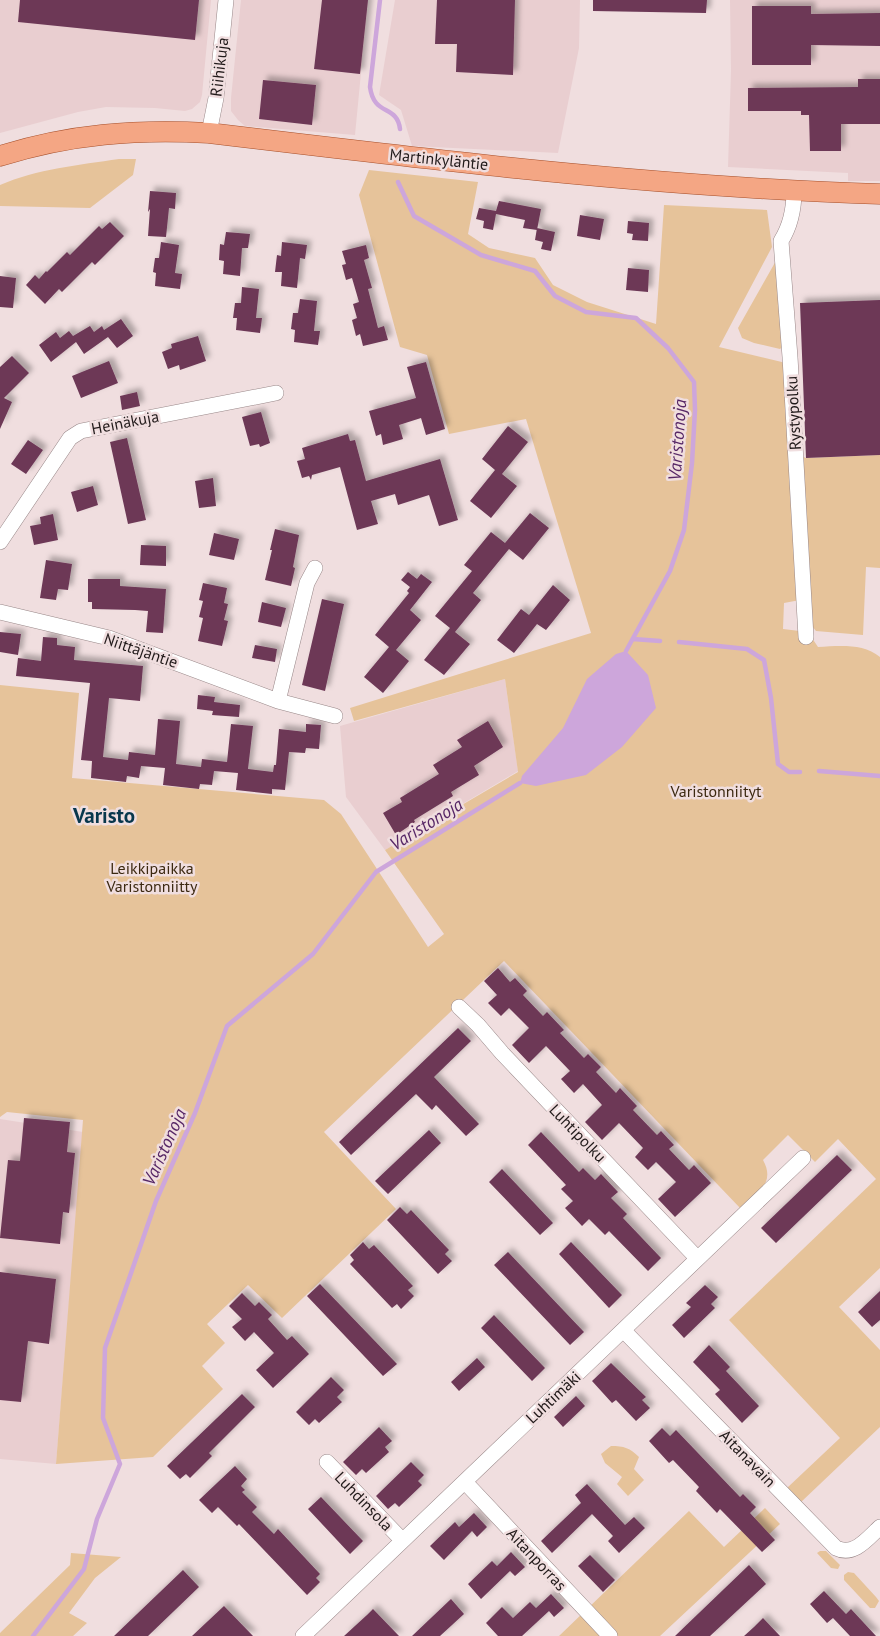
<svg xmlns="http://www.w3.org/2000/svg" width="880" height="1636" font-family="'PT Sans',sans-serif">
<defs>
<filter id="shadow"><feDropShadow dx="4.5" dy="-4.5" stdDeviation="2.5" flood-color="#0004"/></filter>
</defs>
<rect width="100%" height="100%" fill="#f0dedf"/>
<path fill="#e9ced0" d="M0,0H211L202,95L200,102L192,109L185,111L155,108L106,107L78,112L0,133Z
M241,0H368L355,135L245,126L238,120L231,111V98Z
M395,0H580L579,48L558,153L412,146L401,110L379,95Z
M730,0H880V181H848V173L728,167L731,71Z
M505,679L518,771L385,850L346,797L340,726Z
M0,1119L83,1132L56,1464L0,1459Z"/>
<path fill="#e6c39a" d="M119,159H136L133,175L90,208L0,206V185C37,169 79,165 119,159Z
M369,170L478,182L468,234L489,248L535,258L553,285L587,302L656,324L664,205L767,210L772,247L719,347L786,363L800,600L784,603L783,629L808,632L818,647C839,646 863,643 880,657V1268L839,1307L880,1350V1427L800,1503L787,1488L840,1438L729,1320L876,1179L838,1139L815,1162L788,1135L763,1160C776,1183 757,1194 741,1209L504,961L324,1132L396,1209L282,1318L248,1285L207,1324L225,1343L202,1366L223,1389L153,1457L56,1464L83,1120L7,1112L0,1117V685L79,693L72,778L324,800L341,814L428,947L444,934L385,850L518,772L505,679L354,721L350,708L591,633L526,419L449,434L427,355L400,347L359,195Z
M777,259L785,344L780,349L754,343L742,338L738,328Z
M880,455V568L866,567L863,635L816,631L808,621L801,456L806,458Z
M611,1446C624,1446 630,1448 639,1457L634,1469L644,1480L628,1496L617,1484L622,1477L605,1463L601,1454Z
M765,1508L780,1524L660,1636H559L689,1511L724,1547Z
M820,1551H826L840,1565L838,1569L831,1568L817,1553Z
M71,1553L121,1557L95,1578L69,1613L87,1623L73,1636H0V1633L70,1565Z
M848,1572L854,1573L876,1597L879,1601L875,1608H870L844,1580V1575Z"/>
<path fill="#cda6db" d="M626,651L648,675L656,708L622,747L586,775L536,786L520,783L522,776L563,728L587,679L616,654Z"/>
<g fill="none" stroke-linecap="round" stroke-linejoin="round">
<path stroke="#cda6db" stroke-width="4.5" d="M380,0L370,87C374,117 397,104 400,129
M398,182L414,216L481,255L535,271L555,296L586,312L636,318L668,348L694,382L695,410L692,463L684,530L670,571L626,651
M633,639L660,641
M679,642L747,649L764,660L771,698L778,764L789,772H800
M819,771L880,776
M33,1636L84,1569L97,1519L120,1464L103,1418L105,1348L156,1201L195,1113L227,1026L313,954L376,872L520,783"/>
</g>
<path fill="#6d3857" filter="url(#shadow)" d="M20,0H199L195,40L18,22Z
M322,0H368L360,74L314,69Z
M437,0H515L513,75L456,72L457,44H435Z
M593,0H707L706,13L593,11Z
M752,6H811V14L880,13V46L811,45V65H752Z
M858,79H880V124H841V151H810L809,115H801V111H748V88L858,87Z
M263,80L316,85L312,125L259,119Z
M150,191L176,193L175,209L169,208L166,237L148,236L150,209L148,212Z
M499,201L541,209L537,230L523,228L525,220L496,214L493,230L483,228L484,221L476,219L479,208L496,211Z
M580,215L604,219L600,240L577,236Z
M628,221L649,223L648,241L632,240L633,234L627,233Z
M110,222L124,236L95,265L92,262L62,292L59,289L45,304L26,285L35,275L39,279L46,271L47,272L67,252L70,255L99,226L102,229Z
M537,228L555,232L551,251L541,249L543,242L535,240Z
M226,232L250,234L248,248H242L240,276L223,274L224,261L219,260L220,244L224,245Z
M161,242L179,245L175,273L182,274L180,289L155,286L156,273L153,272L155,258H159Z
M282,242L307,245L305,259L300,258L297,288L281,286L282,272H275L277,255L281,256Z
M366,245L369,258L364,260L372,288L368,289L378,328L384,326L388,340L363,346L360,334L356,336L352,320L357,318L353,304L359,302L352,278L346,280L342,265L346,264L342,251Z
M628,268L649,270L648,292L626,290Z
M0,276L16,278L13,308L0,307Z
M242,287L259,289L256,318H262L260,333L236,330L237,318H233L235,303H241Z
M300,299L317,301L314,331H320L318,345L294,342L295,330L291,329L293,313H298Z
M880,300V455L806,458L800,303Z
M121,319L133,336L117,348L108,337L84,354L76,342L51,362L39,345L56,332L60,338L69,331L73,336L90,326L94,332L102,326L104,330Z
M198,336L206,361L180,370L179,365L168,369L162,352L172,348L171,344Z
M12,356L29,373L4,398L12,402L0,429V367Z
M109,361L118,383L81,398L72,376Z
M426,362L445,429L426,435L421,418L399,425L403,439L383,445L381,434L376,436L369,411L416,398L407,367Z
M137,392L140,406L122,410L120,396Z
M261,412L270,443L260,447L259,444L250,446L242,417Z
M508,426L528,442L502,474L517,486L491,518L470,501L495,470L482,459Z
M348,434L350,441L355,440L366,481L440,459L458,520L439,526L429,495L398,505L395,494L371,501L378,524L357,530L340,467L312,475L311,480L309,476L302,478L297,461L305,459L302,448Z
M127,438L146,520L128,524L110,442Z
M28,440L43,450L26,474L11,464Z
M213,478L216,506L199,508L195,481Z
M93,486L98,505L77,512L71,492Z
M530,513L549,528L523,560L509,549L473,593L481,600L455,632L470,644L444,675L424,660L450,628L435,616L472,571L464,565L491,532L505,543Z
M53,514L58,540L34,545L30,526L41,524L40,517Z
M275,529L299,535L293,567L295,568L291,586L265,580L272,550H270Z
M214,533L239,539L234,560L209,555Z
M141,545L166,546V566L140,565Z
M46,560L72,564L68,590L58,589L56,600L40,598Z
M408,572L417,579L421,574L432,582L410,610L421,620L396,650L409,661L383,693L364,677L389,647L375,635L409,593L407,591L410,587L401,580Z
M88,579H120V586L166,589L163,633L146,632L148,611L135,610L92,609V602H88Z
M203,583L227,588L224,603L228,604L224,620L228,621L222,646L198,641L203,618L199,617L203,601L199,600Z
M553,585L570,600L546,630L537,624L514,653L497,640L521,609L529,615Z
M322,599L344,604L325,691L302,685Z
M262,602L286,608L281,627L258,622Z
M0,632L21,634L18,655L0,652Z
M43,637L57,638V645L75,647L74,660L143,666L140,701L109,698L103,757L128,760L129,752L155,755L158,719L180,721L176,764L201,767L202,759L227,762L231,724L253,726L248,769L273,772L274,765H276L279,729L306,732V724L321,725L319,749L306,748L305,753L289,752L285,790L272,789V794L236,790L238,773L214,771L212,785L200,784L199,789L163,785L165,768L141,766L139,778L127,776L126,782L91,778L92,761L81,760L90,683L16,676L18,658L41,661Z
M255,645L277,649L275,662L252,658Z
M198,695L215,697L214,702L240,705L239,717L212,715L213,711L197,709Z
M488,721L503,747L474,766L479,775L451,792L453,796L414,820L415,822L396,835L383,813L402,802L400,798L439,774L433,765L462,747L457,740Z
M498,968L510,982L515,978L527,991L523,995L543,1016L547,1012L564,1030L560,1033L584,1058L588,1054L601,1067L596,1072L616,1093L620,1088L637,1106L633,1110L657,1135L661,1131L674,1145L669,1149L689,1170L694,1165L711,1183L675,1217L658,1199L676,1182L656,1162L648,1170L635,1157L643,1148L619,1123L602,1140L585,1122L602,1105L583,1084L574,1093L561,1079L570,1071L546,1046L529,1063L512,1045L529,1028L509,1008L501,1016L488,1003L497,995L484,981Z
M458,1028L471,1041L434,1077L479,1124L466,1136L436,1105L432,1110L416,1094L351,1155L339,1142Z
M24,1118L70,1122L67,1152L75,1153L69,1213L63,1212L60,1244L0,1238L8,1160L20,1161Z
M429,1130L441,1143L388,1194L375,1181Z
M541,1132L579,1172L583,1168L595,1180L601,1174L618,1192L611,1198L627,1214L623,1218L661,1258L648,1271L609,1231L605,1235L589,1219L582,1226L565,1208L573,1201L561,1189L566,1185L528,1145Z
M837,1155L852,1170L776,1243L761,1228Z
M502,1169L553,1223L540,1235L489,1182Z
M400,1207L407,1214L411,1210L449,1250L445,1254L452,1261L438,1274L387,1220Z
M363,1242L369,1249L374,1245L413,1286L408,1290L414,1296L401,1309L397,1304L392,1308L350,1264L354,1260L350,1255Z
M571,1242L622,1295L609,1308L559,1254Z
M508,1252L584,1332L570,1345L494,1265Z
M0,1272L56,1279L49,1344L28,1341L21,1402L0,1400Z
M320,1284L397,1364L383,1376L307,1296Z
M705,1285L718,1297L711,1304L715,1308L684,1338L672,1325L691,1307L686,1303Z
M880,1291V1320L872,1327L858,1312Z
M242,1293L255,1306L259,1302L272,1315L268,1319L287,1340L292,1336L309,1354L273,1388L256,1370L274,1353L254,1332L245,1341L232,1327L242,1319L229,1306Z
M494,1315L545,1368L532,1381L481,1328Z
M709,1345L730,1367L726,1371L759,1406L742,1423L715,1394L720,1390L693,1362Z
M477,1358L485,1367L459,1391L451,1382Z
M611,1363L646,1397L642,1400L650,1408L636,1421L616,1400L612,1403L592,1381Z
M331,1377L344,1390L337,1397L342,1402L319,1423L315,1419L309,1425L296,1412Z
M242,1394L255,1407L209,1453L212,1456L190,1478L186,1474L180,1479L167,1466Z
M576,1396L585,1406L563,1427L554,1417Z
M379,1427L392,1441L385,1447L389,1452L366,1473L362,1469L356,1475L343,1462Z
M662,1428L670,1436L676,1430L740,1497L743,1494L756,1507L750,1513L775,1540L762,1552L720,1509L717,1513L696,1491L699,1487L673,1460L669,1463L649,1441Z
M411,1462L424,1475L418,1481L422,1485L399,1507L395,1503L388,1509L376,1496Z
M235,1466L247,1479L241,1486L245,1490L242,1492L257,1507L252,1512L274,1534L278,1529L320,1574L316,1578L320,1582L307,1595L239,1524L237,1526L218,1507L212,1513L199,1500Z
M587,1484L625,1525L634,1517L645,1528L619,1553L608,1541L613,1536L592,1514L552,1553L541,1541L581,1503L575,1495Z
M321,1497L363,1541L350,1554L308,1509Z
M474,1513L487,1527L477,1537L472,1531L444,1560L430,1546L455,1522L459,1527Z
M511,1552L525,1567L515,1576L510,1571L481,1599L468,1584L492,1561L497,1566Z
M590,1555L615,1580L603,1592L578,1566Z
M749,1565L766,1584L710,1636H675Z
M183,1570L199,1587L148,1636H114Z
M824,1591L846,1614L851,1609L876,1636H850L833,1618L827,1623L810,1604Z
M551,1594L564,1608L554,1617L549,1611L522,1636H498L486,1623L502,1607L513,1618L530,1602L536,1608Z
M451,1599L464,1614L440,1636H412Z
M224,1606L253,1636H192Z
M373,1609L399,1636H344L367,1615Z
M763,1618L780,1636H744L754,1627Z"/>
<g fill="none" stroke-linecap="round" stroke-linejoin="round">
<g stroke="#988788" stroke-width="16">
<path id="minor" d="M209,133L216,98L226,0
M794,191C794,209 791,225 781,241L790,357L806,637
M0,542L70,438L81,431L276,393
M0,612L109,638L278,701L335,716
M278,701L307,583L315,568
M459,1007L478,1025L502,1053L697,1258
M623,1330L836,1548C854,1557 868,1538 880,1527
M327,1462L402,1540
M465,1482L610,1636
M303,1636L803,1158"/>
</g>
<g stroke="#a64f2a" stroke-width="21">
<path id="major" d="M0,156C70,134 136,129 209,133C432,160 655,187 880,194"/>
</g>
<use href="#minor" stroke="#fff" stroke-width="15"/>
<use href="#major" stroke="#f4a684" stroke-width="20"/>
</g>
<g text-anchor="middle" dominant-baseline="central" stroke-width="5" stroke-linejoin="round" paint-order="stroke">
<g font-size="16" fill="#211a1a" stroke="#f0dedf">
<text transform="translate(219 67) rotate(-83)">Riihikuja</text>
<text transform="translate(439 159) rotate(6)">Martinkyläntie</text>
<text transform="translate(793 413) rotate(-93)">Rystypolku</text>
<text transform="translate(125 422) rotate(-11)">Heinäkuja</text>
<text transform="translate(141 650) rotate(19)">Niittäjäntie</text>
<text transform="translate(578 1133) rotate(46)">Luhtipolku</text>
<text transform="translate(553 1397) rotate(-43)">Luhtimäki</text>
<text transform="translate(748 1458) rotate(46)">Aitanavain</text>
<text transform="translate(364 1501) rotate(46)">Luhdinsola</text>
<text transform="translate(537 1559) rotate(47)">Aitanporras</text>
</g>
<g font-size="16" fill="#3c2911" stroke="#f0dedf">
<text x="716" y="791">Varistonniityt</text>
<text x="152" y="868">Leikkipaikka<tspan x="152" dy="18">Varistonniitty</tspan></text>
</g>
<g font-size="18" font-style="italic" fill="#572766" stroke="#f0dedf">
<text transform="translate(677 440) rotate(-86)">Varistonoja</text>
<text transform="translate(426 824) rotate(-32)">Varistonoja</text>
<text transform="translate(164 1147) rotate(-66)">Varistonoja</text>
</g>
<g font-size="21" font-weight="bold" fill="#08374c" stroke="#f0dedf">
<text x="104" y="815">Varisto</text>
</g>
</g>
</svg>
